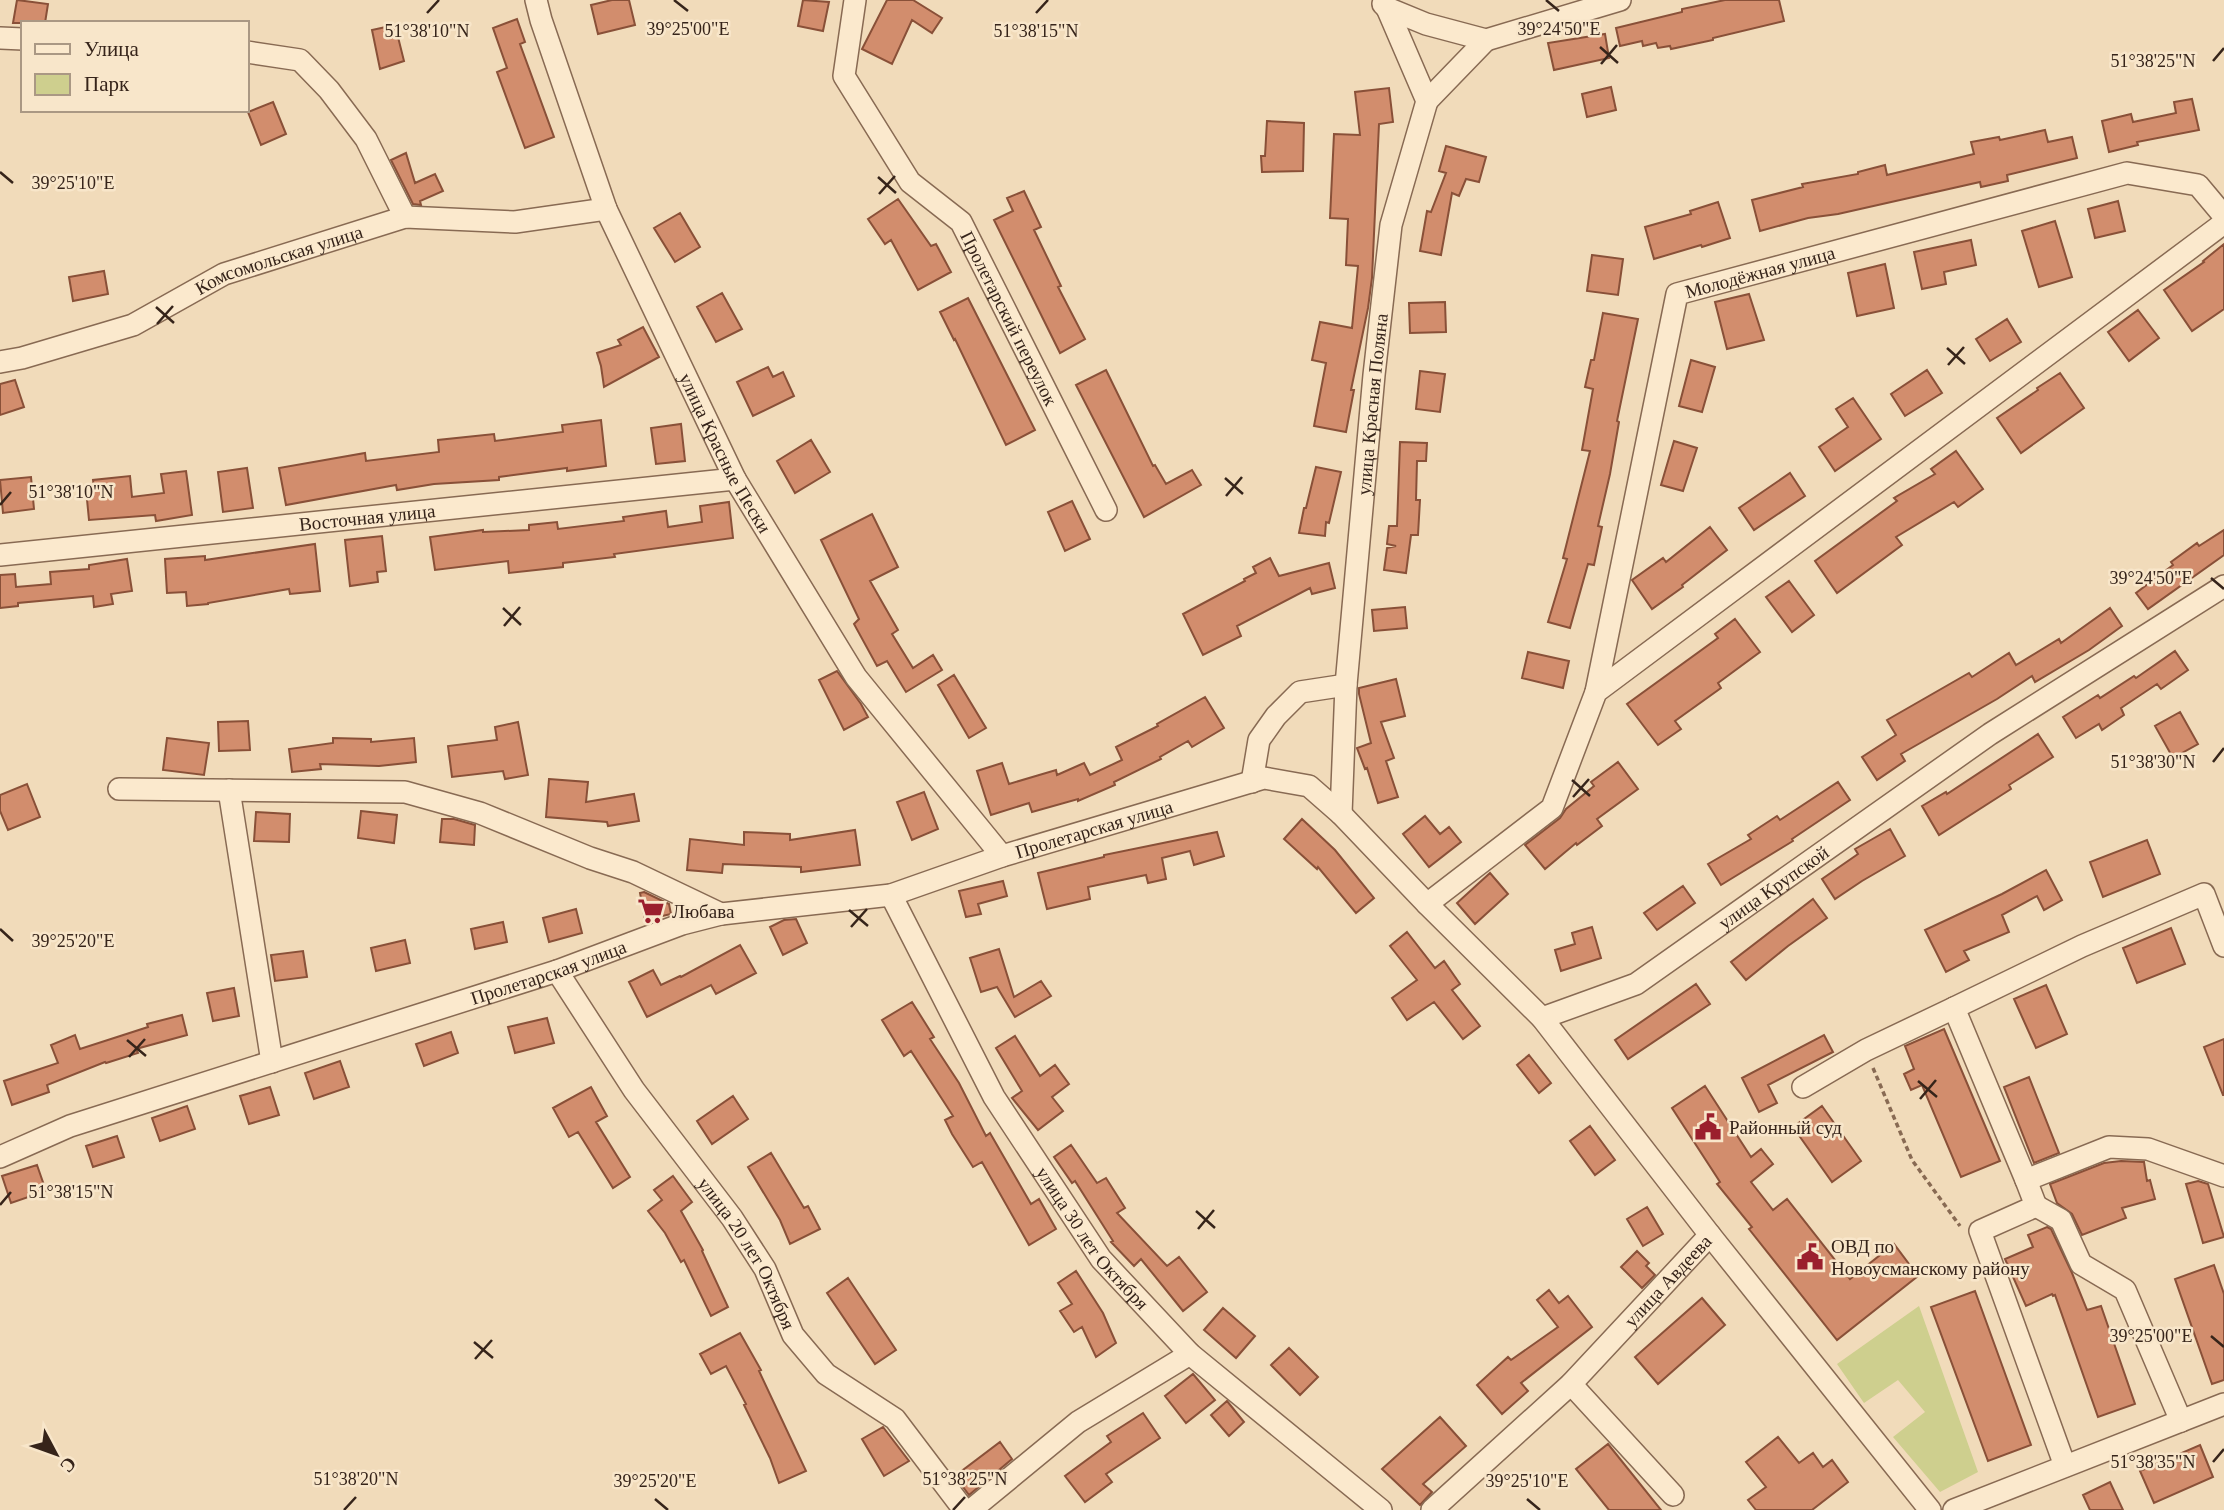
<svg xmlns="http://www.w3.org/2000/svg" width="2224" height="1510" font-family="Georgia,serif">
<rect width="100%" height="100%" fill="#f1dbba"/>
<path fill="#cecf8e" d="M1919,1306L1978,1472L1940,1492L1893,1437L1925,1412L1898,1380L1864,1403L1837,1364Z"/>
<path fill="#d28d6d" stroke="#895038" stroke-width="2" d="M17,0L48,4L45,23H13Z
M612,0H629L635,25L598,34L591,5Z
M803,0L829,2L823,31L798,26Z
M887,0H913L942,18L932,33L912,20L892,64L862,49Z
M1725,0H1779L1784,21L1713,38V40L1671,49L1670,46L1658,48L1656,43L1643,46L1642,41L1620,46L1616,28L1682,12V9Z
M517,19L525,42L520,44L554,137L525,148L497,72L507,68L493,28Z
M395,25L404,61L380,69L372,30Z
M1605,34L1609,58L1554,70L1548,43Z
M1611,87L1616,110L1587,117L1582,94Z
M1389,88L1393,122L1379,124L1372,278L1368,308L1351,390H1354L1346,432L1314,426L1326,363L1312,360L1320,322L1352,328L1358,266L1346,265L1348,219L1330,218L1334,134L1360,135L1355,92Z
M2192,99L2199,130L2137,142L2138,145L2109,152L2102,121L2131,114L2133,122L2176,113L2174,102Z
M273,102L286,134L261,145L248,112Z
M1267,121L1304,123L1303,171L1262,172L1261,156H1265Z
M2045,130L2048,142L2072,137L2077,158L2007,175L2008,181L1981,187L1980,182L1838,214L1808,218L1760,231L1752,200L1803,187L1802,184L1858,174V172L1885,165L1887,175L1974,154L1971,142L1999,137L2000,140Z
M1446,146L1486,157L1479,182L1466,179L1459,196L1452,193L1441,255L1420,251L1427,211L1431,212L1446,173L1439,171Z
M406,153L415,183L435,174L443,191L420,201L421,205L413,204L391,160Z
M1024,191L1041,227L1034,230L1061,286L1058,287L1085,339L1060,353L994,220L1013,211L1007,198Z
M898,199L931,246L936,244L951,272L918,290L891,240L885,244L868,219Z
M2118,201L2125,231L2095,238L2088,209Z
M1718,202L1730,238L1702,247L1701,245L1654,259L1645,227L1691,214L1690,211Z
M680,213L700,247L675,262L654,228Z
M2055,221L2072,277L2039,287L2022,231Z
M1971,240L1976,265L1944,272L1946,284L1922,289L1914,252Z
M2224,244V309L2192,331L2164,290L2204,262L2203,261Z
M1592,255L1623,259L1618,295L1587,291Z
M1885,264L1894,308L1857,316L1848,273Z
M104,271L108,294L73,301L69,277Z
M722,293L742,329L716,342L697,307Z
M1749,294L1764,340L1727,349L1715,302Z
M968,298L1035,430L1006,445L955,339L954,340L940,312Z
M1445,302L1446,332L1410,333L1409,303Z
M2138,310L2159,338L2129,361L2108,332Z
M1603,313L1638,319L1617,421L1619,422L1610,474L1598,526L1602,527L1594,565L1588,564L1570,628L1548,622L1567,559L1563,558L1590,451L1582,450L1593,389L1585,387L1591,360H1594Z
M2007,319L2021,342L1990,361L1976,339Z
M643,327L659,357L604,387L601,366L597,353L621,345L618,340Z
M1691,360L1715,367L1702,412L1679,406Z
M768,367L773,377L783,372L794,396L753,416L737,382Z
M1106,370L1153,466L1155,465L1166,484L1192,470L1201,485L1144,517L1076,385Z
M1927,370L1942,393L1905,416L1891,394Z
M1420,371L1445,374L1440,412L1416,409Z
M2060,373L2084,408L2021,453L1997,418L2038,390L2037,388Z
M15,380L24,407L0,415V384Z
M1853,398L1881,439L1835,471L1819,447L1848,427L1836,409Z
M601,420L606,466L567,471V468L499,477V480L434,484L397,490L396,485L286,505L279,468L365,453L366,461L439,452L438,440L494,434L495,441L563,432L562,425Z
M681,424L685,461L656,464L651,428Z
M811,440L830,472L795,493L777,461Z
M1674,441L1697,448L1683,491L1661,485Z
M1400,442L1427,443L1426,461H1417L1416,500H1420L1418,535H1411L1406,573L1384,570L1387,548L1396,546L1387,544L1389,526H1397Z
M1956,451L1983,489L1958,507L1954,502L1896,537L1902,545L1837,593L1815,561L1897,501L1894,498L1935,474L1931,469Z
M1316,467L1341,472L1329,523L1326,522L1325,536L1299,533L1304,508H1306Z
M247,468L253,508L223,512L218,472Z
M186,471L192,515L156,521L155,515L89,520L86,489L94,488L93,480L130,476L132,497L164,493L161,474Z
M1790,473L1805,496L1754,530L1739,508Z
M31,477L34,509L3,513L0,480Z
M1072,501L1090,539L1065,551L1048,512Z
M729,502L733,538L614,554L615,557L563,563V567L509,573L508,561L435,570L430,537L483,530V532L529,530V525L557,522L558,529L624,521L623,517L666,511L668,527L702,522L700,506Z
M872,514L898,567L870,581L898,630L892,634L913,668L933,655L942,670L906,692L887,661L877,666L854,624L859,619L821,540Z
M1710,527L1727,550L1682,585L1683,587L1652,609L1632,580L1663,558L1666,562Z
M2224,530V555L2148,609L2136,593L2173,565L2171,562L2197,543L2199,546Z
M382,536L386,571L377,572L378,582L350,586L345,540Z
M315,544L320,591L290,594L289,589L208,603V604L187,606L186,592L167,593L165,559L205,556V560Z
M1270,558L1279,576L1329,563L1335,588L1312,594L1310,588L1237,626L1241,636L1203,655L1183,614L1245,581L1244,579L1256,573L1253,567Z
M127,559L132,591L111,594L113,604L94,607L93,596L18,603V606L0,608V575L15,574L16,587L51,584L50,572L89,569V565Z
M1789,581L1814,615L1792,632L1766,597Z
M1405,607L1407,628L1374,631L1372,610Z
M2110,608L2122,626L2089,650L2035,682L2032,676L1997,699L1901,754L1905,761L1877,780L1862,757L1896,735L1887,720L1969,673L1972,677L2009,653L2016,665L2059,639L2061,643Z
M1735,619L1760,652L1718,683L1721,688L1675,721L1681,729L1658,745L1627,704L1718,638L1715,634Z
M2175,651L2188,670L2161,689L2157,684L2121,708L2124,715L2102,730L2099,724L2076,738L2063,717L2098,695L2100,698L2134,676L2136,678Z
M1528,652L1569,661L1563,688L1522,678Z
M837,671L861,704L868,717L844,730L819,680Z
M954,675L986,728L969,738L938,685Z
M1396,679L1405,716L1381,722L1394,758L1386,761L1398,797L1378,803L1367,768L1365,769L1357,748L1371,743L1359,694V688Z
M1205,697L1224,728L1192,747L1188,741L1160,757L1161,759L1114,782L1115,785L1078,801V799L1032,812L1029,803L991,815L977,771L1002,763L1009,784L1056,770L1057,775L1084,763L1090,775L1122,760L1116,747L1158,726L1157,724Z
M2180,712L2198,744L2173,758L2155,726Z
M248,721L250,750L219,751L218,722Z
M518,722L528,775L505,779L503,771L452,777L448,746L497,740L495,727Z
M2038,734L2053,757L2009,785L2011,789L1939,835L1922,806L1946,792L1947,794Z
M167,738L209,743L204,775L163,770Z
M333,738L371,739V742L414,738L416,762L379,766L320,764L321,769L292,772L289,749L333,743Z
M1618,762L1638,789L1597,819L1602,826L1577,845L1576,843L1545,869L1525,845L1560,818L1566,809L1594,786L1591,782Z
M549,779L588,782L586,802L634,794L639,821L608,826L607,822L546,817Z
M1838,782L1850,800L1792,839L1793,841L1721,885L1708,864L1751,839L1748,835L1777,816L1780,820Z
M27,784L40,817L8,830L0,811V795Z
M924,792L938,829L912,840L897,802Z
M361,811L397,815L394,843L358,838Z
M256,812L290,814L289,842L254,841Z
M1425,816L1440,834L1449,827L1461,842L1429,867L1403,834Z
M442,819H454L475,825L474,845L440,842Z
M1302,819L1335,850L1374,898L1356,913L1318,867L1317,869L1284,839Z
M1890,829L1905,856L1862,881L1835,899L1822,879L1858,854L1855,849Z
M855,830L860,865L801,872V867L723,864L722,873L687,870L690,839L744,845V832L790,834V840Z
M1217,832L1224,856L1194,865L1190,851L1162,858L1166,879L1148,883L1146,875L1088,887L1090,899L1047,909L1038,873L1104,857V855Z
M2147,840L2160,874L2103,897L2090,862Z
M2046,870L2062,900L2044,910L2037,896L2002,915L2009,932L1964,951L1969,960L1946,972L1925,930L2002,894Z
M1490,873L1508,894L1475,924L1457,903Z
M1003,881L1007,896L978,904L981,914L966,917L959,891Z
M1683,886L1695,903L1657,930L1644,913Z
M644,892L669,904L671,914L645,920L640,893Z
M1813,899L1827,918L1788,946L1746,980L1731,962Z
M576,909L582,933L549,942L543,918Z
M796,919L807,943L783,955L770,927L784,920Z
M503,922L507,942L475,949L471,929Z
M1592,927L1601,958L1561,971L1555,950L1575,944L1572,933Z
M2171,928L2185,964L2137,983L2123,948Z
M1407,932L1435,968L1444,961L1460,984L1452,990L1480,1026L1463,1039L1434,1002L1407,1020L1392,998L1417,980L1390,946Z
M405,940L410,963L376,971L371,948Z
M740,945L756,973L716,994L711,985L647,1017L629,982L653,970L661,985L680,976L681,977Z
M999,949L1014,997L1041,981L1051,996L1015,1017L997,987L981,992L970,958Z
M303,951L307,977L275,981L271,955Z
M1696,984L1710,1004L1628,1059L1615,1040Z
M2046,985L2067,1034L2036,1048L2014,999Z
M234,988L239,1016L213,1021L207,993Z
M912,1002L934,1037L930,1039L959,1083L986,1136L990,1133L1031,1204L1039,1199L1056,1229L1029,1245L982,1162L973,1167L952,1134L945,1120L953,1116L911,1051L904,1056L882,1020Z
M182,1015L187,1035L136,1049L138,1053L106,1063L105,1062L47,1085L49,1092L12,1105L4,1081L58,1063L51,1045L75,1035L80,1049L148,1027L147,1024Z
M547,1018L554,1043L515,1053L508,1027Z
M1944,1029L2000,1161L1961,1177L1922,1085L1911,1090L1904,1074L1914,1069L1905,1046Z
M451,1032L458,1053L424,1066L416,1044Z
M1824,1035L1833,1052L1768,1085L1777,1103L1759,1112L1742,1078Z
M1015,1036L1040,1076L1055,1065L1069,1084L1052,1097L1063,1111L1038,1130L1012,1098L1022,1091L996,1048Z
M2224,1039V1095H2223L2204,1047Z
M1529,1055L1551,1083L1539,1093L1517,1065Z
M340,1061L349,1087L314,1099L305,1073Z
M2029,1077L2059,1153L2034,1163L2004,1087Z
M1705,1086L1751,1157L1761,1149L1773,1164L1751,1182L1773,1210L1787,1199L1850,1279L1894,1244L1918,1276L1837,1340L1749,1229L1752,1227L1717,1184L1720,1182L1672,1108Z
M270,1087L279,1115L249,1124L240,1096Z
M591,1087L607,1116L596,1122L630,1177L613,1188L578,1132L569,1137L553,1108Z
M733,1096L748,1119L712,1144L697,1121Z
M187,1106L195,1129L160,1141L152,1118Z
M1822,1106L1861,1161L1832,1182L1793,1127Z
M1590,1126L1615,1160L1595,1175L1570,1141Z
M117,1136L124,1157L93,1167L86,1146Z
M1071,1145L1097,1183L1106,1178L1125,1208L1117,1213L1167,1266L1179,1257L1207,1292L1183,1311L1141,1259L1134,1266L1111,1242L1113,1241L1075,1181L1072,1183L1054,1157Z
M771,1153L804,1208L808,1206L820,1229L790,1244L780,1220L748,1167Z
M2121,1161L2144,1162L2147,1181L2150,1180L2155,1199L2122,1208L2126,1218L2082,1235L2072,1214L2057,1203L2050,1184L2104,1163Z
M37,1165L46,1191L11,1203L2,1176Z
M673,1176L692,1202L681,1211L703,1250L702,1251L728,1307L711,1316L684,1260L681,1262L665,1233L648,1211L662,1200L654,1190Z
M2198,1181L2208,1184L2224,1237L2203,1243L2186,1184Z
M1647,1207L1663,1234L1643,1246L1627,1219Z
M2047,1227L2051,1229L2072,1273L2087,1310L2101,1306L2135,1404L2098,1417L2055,1295L2053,1296L2052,1294L2026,1306L2005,1259L2033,1247L2028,1235Z
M1637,1251L1649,1263L1646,1266L1655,1275L1642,1288L1621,1267Z
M2214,1265L2224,1294V1380L2212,1384L2175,1279Z
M1076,1271L1103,1313L1116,1343L1096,1357L1082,1327L1074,1332L1060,1311L1072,1304L1058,1283Z
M848,1278L896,1350L875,1364L827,1293Z
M1549,1290L1559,1303L1568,1296L1592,1327L1521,1383L1528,1391L1502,1414L1477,1385L1508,1357L1511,1360L1558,1327L1537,1300Z
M1975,1291L2031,1445L1988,1461L1931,1307Z
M1702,1298L1725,1325L1658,1384L1635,1357Z
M1223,1308L1255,1336L1236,1358L1204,1330Z
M740,1333L761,1370L759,1371L806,1471L779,1483L770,1458L744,1405L746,1404L726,1366L711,1374L700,1354Z
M1289,1348L1318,1377L1300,1395L1271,1365Z
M1193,1374L1215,1400L1186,1423L1165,1396Z
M1227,1401L1244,1422L1229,1436L1211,1415Z
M1143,1413L1160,1438L1106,1474L1112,1482L1085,1502L1065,1476L1111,1442L1107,1436Z
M1440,1417L1466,1446L1423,1484L1432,1492L1420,1505L1382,1469Z
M883,1427L909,1461L884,1476L862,1439Z
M1778,1437L1799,1463L1813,1453L1823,1467L1832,1460L1848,1482L1812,1510H1756L1748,1500L1766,1487L1746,1462Z
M1000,1442L1012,1459L969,1495L955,1476Z
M1608,1444L1661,1510H1609L1576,1469Z
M2200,1445L2213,1477L2154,1503L2140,1471Z
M2110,1482L2123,1510H2090L2083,1495Z"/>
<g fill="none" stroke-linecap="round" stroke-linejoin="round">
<g stroke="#886a53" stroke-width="24">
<g id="minor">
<path id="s1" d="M536,0L541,20L606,209L735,479L856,677L1002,856"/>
<path id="s2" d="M855,0L844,76L910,182L961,222L1106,510"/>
<path d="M1383,4L1387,8L1426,24L1486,40L1620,0"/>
<path d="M0,38L23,39"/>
<path d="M247,52L300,60L329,90L366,139L405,217"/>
<path d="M1427,101L1486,40"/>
<path id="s3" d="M0,362L22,358L133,325L224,274L405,217L515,222L606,209"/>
<path id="s4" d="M0,555L735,479"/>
<path id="s5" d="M1596,692L1677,294L2127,173L2198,185L2224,216"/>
<path d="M1252,782L1259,740L1276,716L1300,692L1346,685"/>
<path d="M119,789L405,792L480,813L590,858L633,872L721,914"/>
<path d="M229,790L272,1062"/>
<path id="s6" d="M1341,814L1346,685L1374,375L1391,225L1427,101L1387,8"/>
<path id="s7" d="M891,895L994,1097L1101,1259L1190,1354L1381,1510"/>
<path d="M1427,904L1552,808L1596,692L2224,223"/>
<path id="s8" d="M557,971L634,1090L732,1218L765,1269L793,1335L826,1374L895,1419L964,1510"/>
<path id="s9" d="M1542,1018L1636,984L1990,734L2224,586"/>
<path d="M1803,1087L1866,1050L1954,1008"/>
<path id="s10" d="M0,1157L70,1126L557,971L682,924L721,914L891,895L1002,856L1264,778L1309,786L1341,814L1427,904L1542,1018L1710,1235L1930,1510"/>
<path d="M2026,1180L1954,1008L2082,946L2204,894L2224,946"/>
<path d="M2036,1206L2061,1220L2081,1264L2125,1290L2181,1421"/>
<path d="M1571,1384L1673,1495"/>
<path d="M2065,1466L1980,1231L2036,1206L2026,1180L2109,1147L2148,1149L2224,1176"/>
<path d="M971,1510L1078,1422L1190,1354"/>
<path id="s11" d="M1432,1510L1571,1384L1710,1235"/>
<path d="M1954,1510L2224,1404"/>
</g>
</g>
<path stroke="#886a53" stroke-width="3.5" stroke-dasharray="5 3.5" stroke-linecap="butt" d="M1873,1068L1912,1160L1960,1226"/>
<use href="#minor" stroke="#fbe9cd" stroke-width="21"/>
</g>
<path fill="none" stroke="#36241a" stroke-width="2.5" d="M674,0L688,11M1546,0L1559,11M427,13L439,0M1036,13L1048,0M1600,47L1618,63M2213,61L2224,48M1601,64L1617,45M0,172L13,183M878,177L896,193M879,194L895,176M156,307L174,323M157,324L173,306M1947,348L1965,364M1948,365L1964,347M1225,478L1243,494M1226,496L1242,477M0,505L11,492M2211,578L2224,589M503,608L521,625M504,626L520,607M2213,762L2224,748M1572,780L1590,796M1573,797L1589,779M849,910L868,926M851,927L867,909M0,929L13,941M127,1040L146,1056M129,1057L145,1039M1918,1081L1937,1097M1920,1099L1936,1080M0,1205L11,1192M1196,1211L1215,1228M1198,1229L1214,1210M2211,1336L2224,1347M474,1342L493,1358M475,1359L492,1340M2213,1462L2224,1449M655,1499L668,1510M1527,1499L1540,1510M344,1510L356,1497M953,1510L965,1497"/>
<defs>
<g id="supermarket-bare" transform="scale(2.1)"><path d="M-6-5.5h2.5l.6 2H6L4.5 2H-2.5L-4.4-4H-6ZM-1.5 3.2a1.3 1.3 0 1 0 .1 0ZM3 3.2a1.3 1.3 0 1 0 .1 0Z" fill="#9b1f2d" stroke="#f8e6ca" stroke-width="2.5" paint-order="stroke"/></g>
<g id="civic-bare" transform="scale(2.1)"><path d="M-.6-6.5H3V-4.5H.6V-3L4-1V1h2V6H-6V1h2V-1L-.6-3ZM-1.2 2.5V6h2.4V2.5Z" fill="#9b1f2d" stroke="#f8e6ca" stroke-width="2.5" paint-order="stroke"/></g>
</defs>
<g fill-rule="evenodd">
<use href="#supermarket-bare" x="651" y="911"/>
<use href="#civic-bare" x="1708" y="1127"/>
<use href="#civic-bare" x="1810" y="1257"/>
</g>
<g text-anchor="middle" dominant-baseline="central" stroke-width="5" stroke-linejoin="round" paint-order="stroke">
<g font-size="19" fill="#36241a" stroke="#f8e6ca">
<text stroke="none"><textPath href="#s3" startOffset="299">Комсомольская улица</textPath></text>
<text stroke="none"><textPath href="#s5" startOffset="492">Молодёжная улица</textPath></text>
<text stroke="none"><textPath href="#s2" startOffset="374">Пролетарский переулок</textPath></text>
<text stroke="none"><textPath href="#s6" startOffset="411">улица Красная Поляна</textPath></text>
<text stroke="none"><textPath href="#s1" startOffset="492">улица Красные Пески</textPath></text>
<text stroke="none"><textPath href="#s4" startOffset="369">Восточная улица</textPath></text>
<text stroke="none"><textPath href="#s10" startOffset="1146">Пролетарская улица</textPath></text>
<text stroke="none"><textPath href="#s9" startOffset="268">улица Крупской</textPath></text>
<text stroke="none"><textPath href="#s10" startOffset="579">Пролетарская улица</textPath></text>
<text stroke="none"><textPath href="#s7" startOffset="399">улица 30 лет Октября</textPath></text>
<text stroke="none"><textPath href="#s8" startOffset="341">улица 20 лет Октября</textPath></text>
<text stroke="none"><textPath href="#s11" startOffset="329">улица Авдеева</textPath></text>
</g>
<g font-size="19" fill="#36241a" stroke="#f8e6ca" text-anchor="start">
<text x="672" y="911">Любава</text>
<text x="1729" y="1127">Районный суд</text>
<text x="1831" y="1246">ОВД по<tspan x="1831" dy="22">Новоусманскому району</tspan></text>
</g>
</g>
<g font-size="18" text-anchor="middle" fill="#36241a" stroke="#f8e6ca" stroke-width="5" stroke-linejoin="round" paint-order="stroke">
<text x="688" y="35">39°25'00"E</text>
<text x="1559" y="35">39°24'50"E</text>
<text x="1036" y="37">51°38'15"N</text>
<text x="427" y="37">51°38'10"N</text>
<text x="2153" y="67">51°38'25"N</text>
<text x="73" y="189">39°25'10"E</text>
<text x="71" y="498">51°38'10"N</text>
<text x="2151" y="584">39°24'50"E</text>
<text x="2153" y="768">51°38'30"N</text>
<text x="73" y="947">39°25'20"E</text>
<text x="71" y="1198">51°38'15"N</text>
<text x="2151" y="1342">39°25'00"E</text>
<text x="2153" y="1468">51°38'35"N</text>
<text x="356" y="1485">51°38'20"N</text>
<text x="965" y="1485">51°38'25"N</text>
<text x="655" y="1487">39°25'20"E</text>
<text x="1527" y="1487">39°25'10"E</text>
</g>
<rect x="21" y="21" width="228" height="91" fill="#f8e6ca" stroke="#aa9884" stroke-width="2"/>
<rect x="35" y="44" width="35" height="10" fill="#fbe9cd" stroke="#aa9884" stroke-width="2"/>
<text x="84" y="56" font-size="21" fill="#36241a">Улица</text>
<rect x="35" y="74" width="35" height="21" fill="#cecf8e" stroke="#aa9884" stroke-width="2"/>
<text x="84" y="91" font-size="21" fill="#36241a">Парк</text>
<g transform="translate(56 1454) rotate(131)" stroke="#f8e6ca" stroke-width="5" paint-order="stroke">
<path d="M0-5L12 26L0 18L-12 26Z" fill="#36241a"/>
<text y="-10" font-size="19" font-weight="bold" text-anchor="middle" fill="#36241a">С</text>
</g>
</svg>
